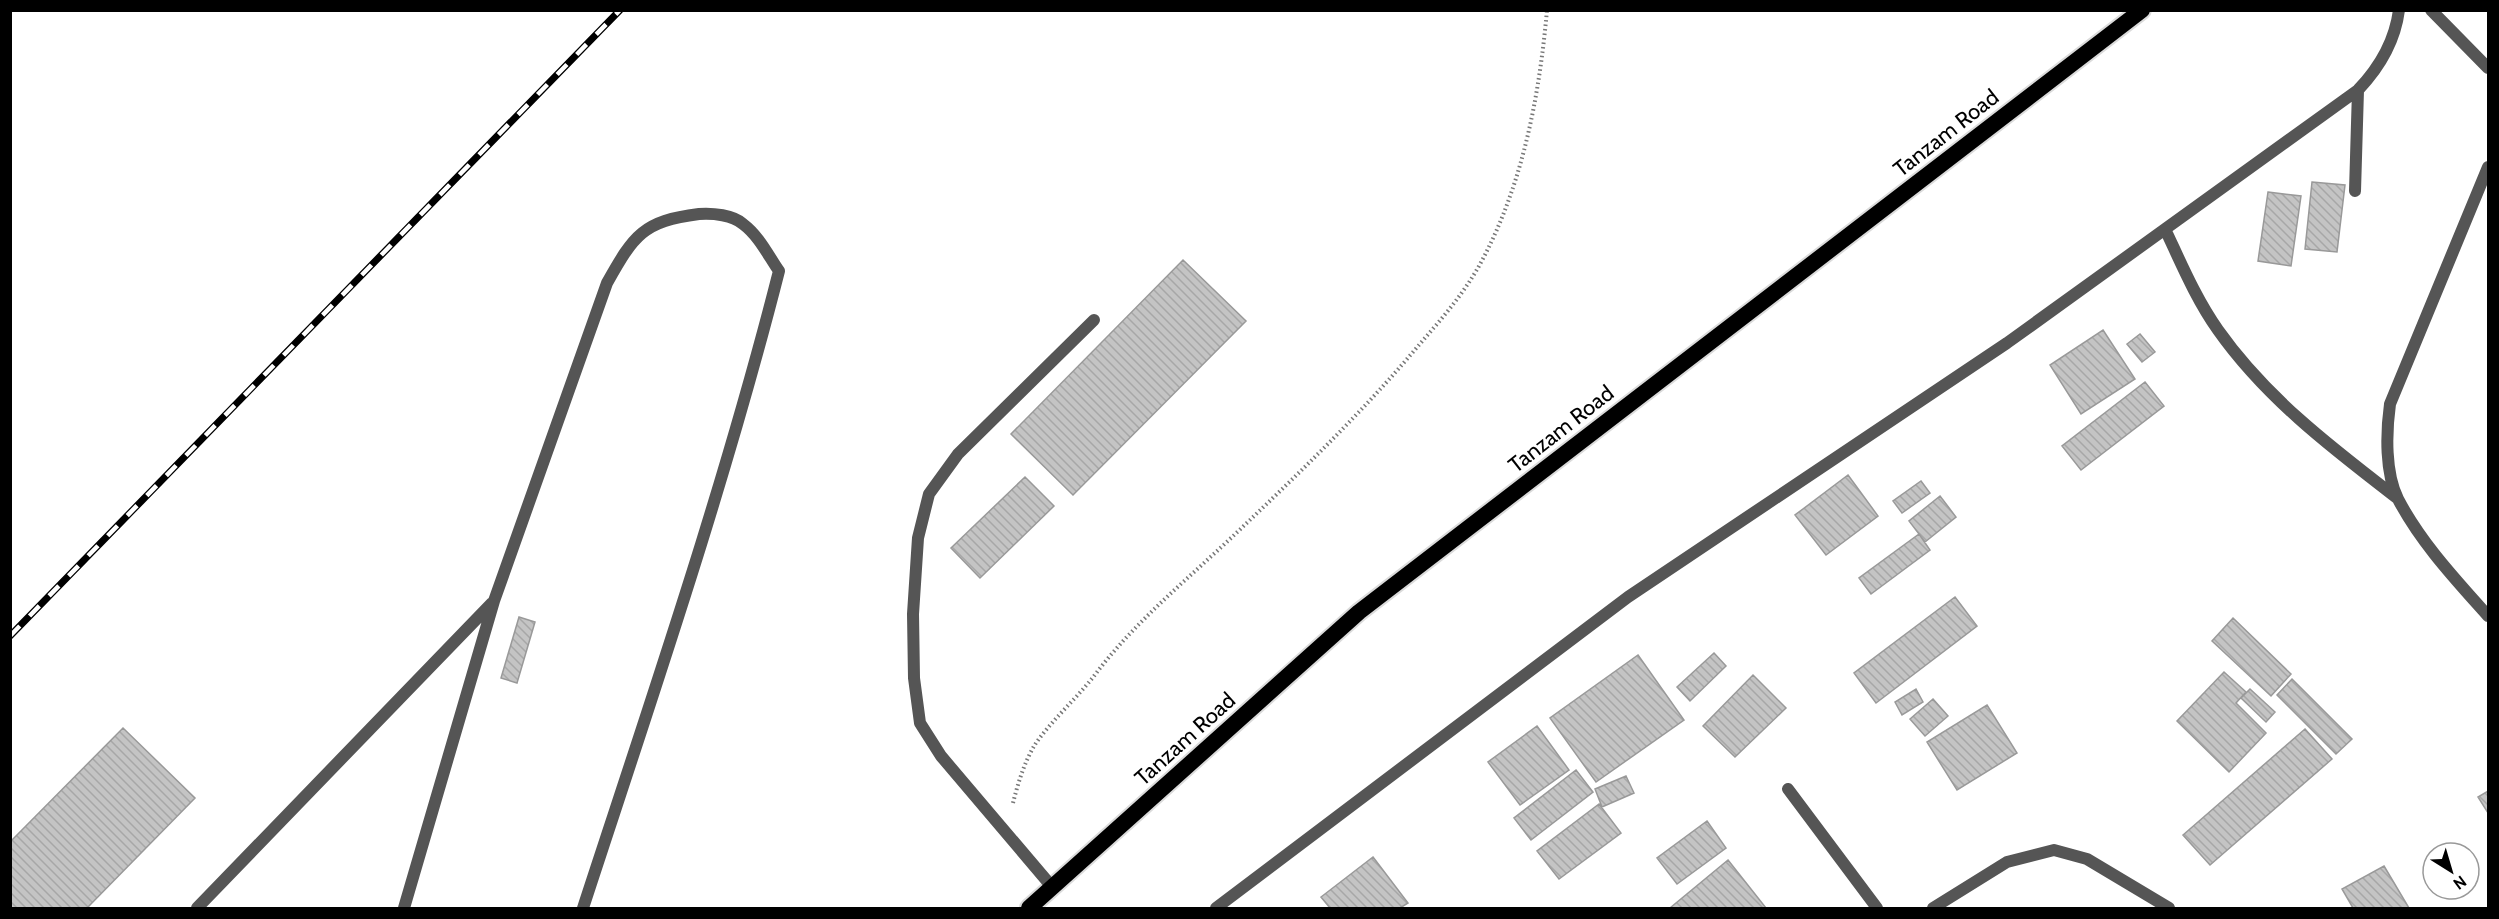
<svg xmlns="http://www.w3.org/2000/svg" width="2499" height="919" font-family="Cabin,sans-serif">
<defs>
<pattern id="building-back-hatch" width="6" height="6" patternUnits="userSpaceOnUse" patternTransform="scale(1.5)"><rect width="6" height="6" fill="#c4c4c4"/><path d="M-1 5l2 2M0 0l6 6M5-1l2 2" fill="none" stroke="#a7a7a7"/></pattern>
</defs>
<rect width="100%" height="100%" fill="#fff"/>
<path fill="url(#building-back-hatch)" stroke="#999" stroke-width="1.5" d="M2312,182L2345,185L2337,252L2305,249Z
M2268,192L2301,196L2291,266L2258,261Z
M1183,260L1246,321L1073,495L1011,434Z
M2103,330L2135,379L2081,414L2050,365Z
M2140,334L2155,352L2142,362L2127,344Z
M2145,382L2164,406L2081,470L2062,446Z
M1848,475L1878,516L1826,555L1795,515Z
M1025,477L1054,506L980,578L951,548Z
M1921,481L1930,493L1902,513L1893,501Z
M1940,496L1956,517L1925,542L1909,521Z
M1919,534L1930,550L1871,594L1859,578Z
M1955,597L1977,626L1876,703L1854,673Z
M519,617L535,622L517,683L501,678Z
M2233,618L2291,674L2271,696L2212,641Z
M1714,653L1726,666L1690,701L1677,687Z
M1638,655L1684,720L1596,782L1550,718Z
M2224,672L2246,692L2236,703L2266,733L2229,772L2177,721Z
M1753,675L1786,708L1735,757L1703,726Z
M2292,679L2352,739L2336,754L2277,695Z
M1916,689L1923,702L1902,715L1895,702Z
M2250,689L2275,712L2266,722L2241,698Z
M1933,699L1948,716L1925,736L1910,719Z
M1987,705L2017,753L1957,790L1927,742Z
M1537,726L1569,770L1520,805L1488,762Z
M123,728L195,798L87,908H10V842Z
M2305,729L2332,759L2210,865L2183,835Z
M1576,770L1593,792L1531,840L1514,818Z
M1626,776L1634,793L1602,807L1595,789Z
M2488,791V813L2478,797Z
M1599,804L1621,833L1559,879L1537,851Z
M1707,821L1726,848L1677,884L1657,858Z
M1373,857L1408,903L1400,908H1330L1321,897Z
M1728,860L1766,908H1670Z
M2384,866L2409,908H2353L2342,889Z"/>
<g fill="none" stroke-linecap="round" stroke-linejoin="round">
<g stroke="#dbdbdb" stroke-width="20">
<path id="trunk" d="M1029,908L1359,612L2142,10"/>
</g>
<path stroke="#777" stroke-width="4" stroke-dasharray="1.5 3" stroke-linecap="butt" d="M1013,803C1018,783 1025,760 1036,743C1053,719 1076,699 1094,676C1133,624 1183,583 1230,539C1293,479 1356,419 1413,352C1436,325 1461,298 1479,266C1522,188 1539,99 1547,10"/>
<path stroke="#555" stroke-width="12" d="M1053,888L941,756L920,723L914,678L913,614L918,538L929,494L958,454L1094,320
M197,908L492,603
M404,908L494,601L607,283C634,235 643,221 699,214C713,213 733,215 743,224C759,236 768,255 779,271C724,487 652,697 583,908"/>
<path stroke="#555" stroke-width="12" d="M2431,10L2488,68
M2488,167L2390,404C2386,433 2385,473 2398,499C2421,543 2456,580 2488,616
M2355,191L2358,90
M2165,229C2181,263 2196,299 2218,330C2266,398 2332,448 2397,498
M1788,789L1877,908
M1216,908L1628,597L2007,343L2358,90C2379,68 2395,41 2399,10
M1933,908L2007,862L2054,850L2087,859L2169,908"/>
<use href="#trunk" stroke="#000" stroke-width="16"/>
<g stroke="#000" stroke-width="7">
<path id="rail" d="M10,636L620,10"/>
</g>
<use href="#rail" stroke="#fff" stroke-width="4.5" stroke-dasharray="14" stroke-linecap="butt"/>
</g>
<g text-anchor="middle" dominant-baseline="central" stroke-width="4.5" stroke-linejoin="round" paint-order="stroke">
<g font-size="22" fill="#000" stroke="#fff">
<text transform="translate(1946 133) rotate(-38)">Tanzam Road</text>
<text transform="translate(1561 429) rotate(-38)">Tanzam Road</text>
<text transform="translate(1185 739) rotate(-42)">Tanzam Road</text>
</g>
</g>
<rect width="2499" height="919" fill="none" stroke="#000000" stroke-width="24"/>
<g transform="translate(2451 871) rotate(143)"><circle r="28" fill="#ffffff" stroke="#999999" stroke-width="1.5"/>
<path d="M0-4.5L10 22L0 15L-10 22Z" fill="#000000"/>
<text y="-9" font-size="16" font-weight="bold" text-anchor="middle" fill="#000000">N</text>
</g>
</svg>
